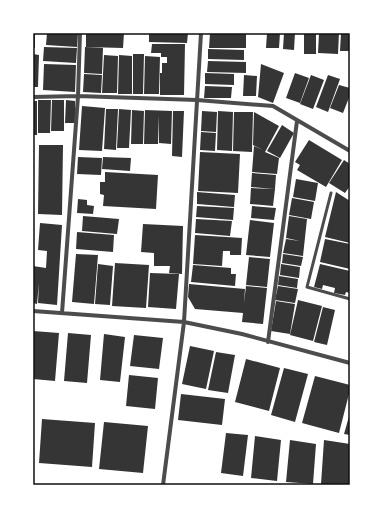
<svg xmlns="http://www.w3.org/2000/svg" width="383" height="518" font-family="Lato,sans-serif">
<rect width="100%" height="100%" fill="#fff"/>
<path fill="#353535" d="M33,33H35V48H33Z
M47,33H78L77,47L46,45Z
M86,33H124L123,48L86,47Z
M149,33H188L187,43L149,42Z
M210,33H246V48H209Z
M267,33H280L279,48H266Z
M284,33H295L294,50L283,49Z
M304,33H316V54H304Z
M319,33H339L338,54L318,53Z
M341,33H350V51H340Z
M152,44H185L184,95H160V73H162V63H167V57H161V53H151Z
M44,47L77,48L76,63L43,61Z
M85,47L103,48L102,74L84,73Z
M208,49L244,50V60L208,59Z
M33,54L39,55L38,87H33Z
M133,54H144L143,94H133Z
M104,55L118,56L117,93H102Z
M119,55L132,56V94H118Z
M145,56L160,57L159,94H144Z
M208,61L246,62V73L207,72Z
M44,64L76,65L75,92L43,90Z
M261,64L284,73L273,103L258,97Z
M205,73L234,74V85L205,84Z
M295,73L309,78L300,103L286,98Z
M84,74L102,75L101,93L83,92Z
M244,75L257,76L256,96H243Z
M311,75L324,80L313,109L300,104Z
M328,75L340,79L328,112L316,107Z
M339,85L350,88V95L343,113L330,108Z
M205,86L232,87L231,98H204Z
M38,100H51L50,133H38Z
M52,100H64V131H51Z
M66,100L75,101V123H65Z
M33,101H37V135H33Z
M82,106L105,108L102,151L79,150Z
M106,109H118L116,150L104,149Z
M119,109L131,110L129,148H117Z
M132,110L144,111L143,144H131Z
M145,110L172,111L171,144L159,143V115L158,144H144Z
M173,111H184L182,157L172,156Z
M202,111L217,112L216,132L201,131Z
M218,111L233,112L232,151L217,150Z
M234,112H253L252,152L233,151Z
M254,112L279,126L265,152L279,158L277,174L252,172L254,146L263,150L253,145Z
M282,125L294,133L280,158L267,151Z
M201,132L216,133L215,151L200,150Z
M309,140L342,160L326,187L297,170L300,165L295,162Z
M39,145H63L62,215L38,214Z
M200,152L240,154L238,193L198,191Z
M78,157L102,158L101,175L77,174Z
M103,157L131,158L130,171L102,169Z
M344,160L350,164V186L345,193L329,183Z
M105,172L158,175L156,209L103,206L104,195L100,194V182H105Z
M252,173L276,175L275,189L251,187Z
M296,179L318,183L315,201L293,197Z
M251,188L275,189L273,206L250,204Z
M197,192L235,195L234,207L197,204Z
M336,192L350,201V243L325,237Z
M292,198L314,202L311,219L289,215Z
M78,199L87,200V205L94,206L93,214L77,213Z
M197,206L234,208L233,220L196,217Z
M252,206L276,208L274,220L251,218Z
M83,216L119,219L117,234L82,231Z
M289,216L307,219L303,256L283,253L286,239L300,241L286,238Z
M196,219L232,221L230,236L195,233Z
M250,220L274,223L270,257L246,255Z
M40,223L62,225L57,305L38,303L39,283L37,304L33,303V266L46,268L47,251L38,250Z
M143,224L183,226L182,274L169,273L170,266H154V253L141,252Z
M77,232L114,235L113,252L76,249Z
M195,235L242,238L241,255H230V251H223L222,266L193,264Z
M325,239L350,244V269L320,262Z
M76,254L98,255L94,304L72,302Z
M283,254L303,257L301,266L282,263Z
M249,257L270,259L267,287L246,285Z
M115,263L149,265L146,308L112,306Z
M98,264L113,266L110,305L95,304Z
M281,264L300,267L299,278L280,275Z
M320,264L350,271V293L346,292L345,295L334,293L335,288L323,285L322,289L314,287Z
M193,265L231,268V274H236L235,286L191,282Z
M150,273L179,274L176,309L148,307Z
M279,276L298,279L297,288L278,285Z
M189,284L245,289L244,303L246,286L267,288L263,324L242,322L243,313L195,309L188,297Z
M278,286L298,289L295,303L275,300Z
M298,300L322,306L313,341L290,335Z
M276,301L295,304L290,334L271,331Z
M323,307L335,310L327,345L314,342Z
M33,331L59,333L55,381L33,379Z
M68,333L91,335L87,383L64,381Z
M104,334L125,337L120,382L100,380Z
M134,335L163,338L159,369L130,366Z
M190,346L214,351L206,389L182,384Z
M216,352L235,355L228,393L208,390Z
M246,359L280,368L269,411L235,402Z
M284,368L308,374L295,422L271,415Z
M129,375L158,378L155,409L126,406Z
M315,376L350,385V390L339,433L302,423Z
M181,394L225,399L222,425L178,420Z
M350,413V435L344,434Z
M42,419L95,423L92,467L39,463Z
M104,422L148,426L143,473L99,469Z
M226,433L248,435L243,476L221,473Z
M255,436L281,440L277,481L251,478Z
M290,440L316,444L313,484L286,482Z
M324,440L350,444V485L321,484Z"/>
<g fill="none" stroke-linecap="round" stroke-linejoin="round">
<path stroke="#4c4c4c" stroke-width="3" d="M331,193L307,287L350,299"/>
<path stroke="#4c4c4c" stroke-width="4" d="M33,97L78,96L197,100L273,106L350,151
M33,311L184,322L242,334L350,363
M62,313L78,96L80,33
M268,342L297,121
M163,485L184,322L201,33"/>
</g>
<rect width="383" height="518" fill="none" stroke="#ffffff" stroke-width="68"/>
<rect x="34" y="34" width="315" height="450" fill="none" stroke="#111" stroke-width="1.5"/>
</svg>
